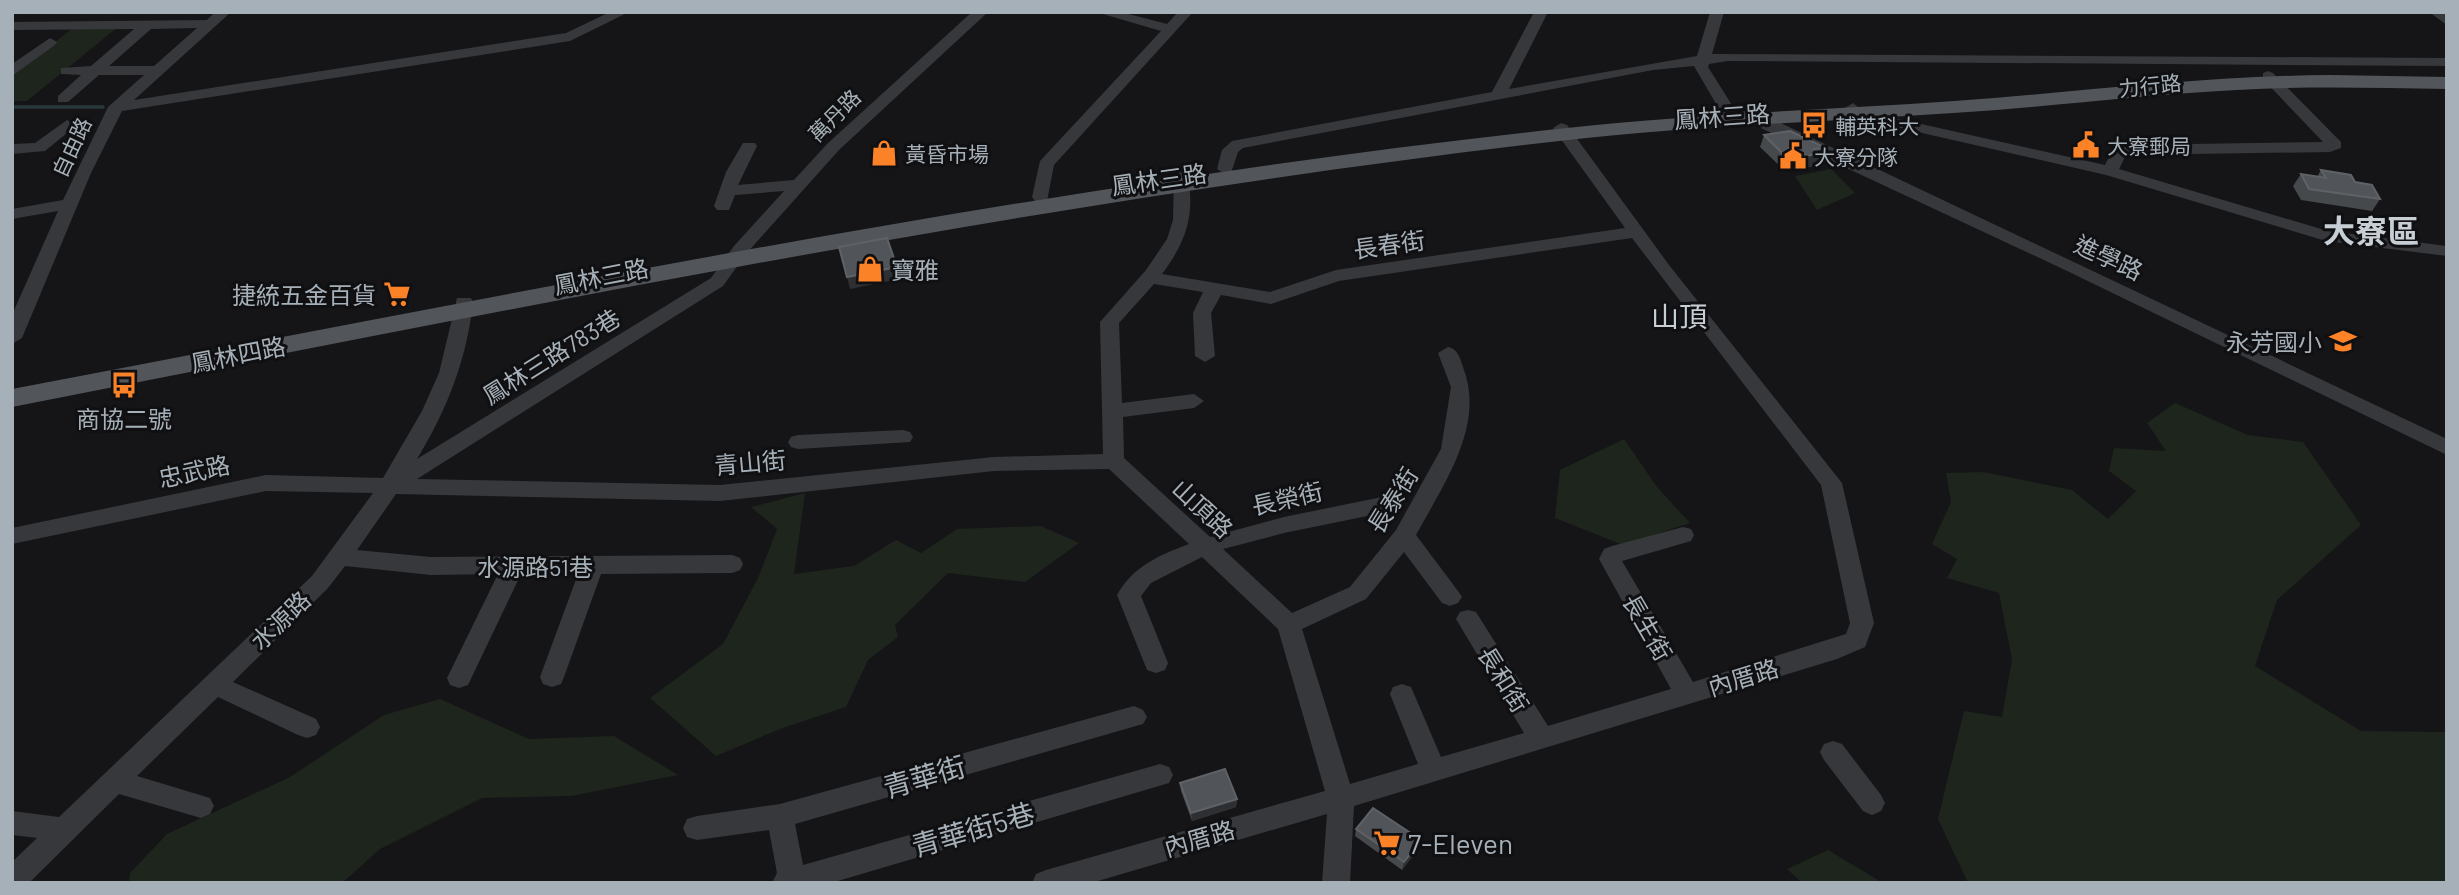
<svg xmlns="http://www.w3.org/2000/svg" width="2459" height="895" font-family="Barlow,'Noto Sans TC',sans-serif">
<rect width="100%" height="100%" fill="#151517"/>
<path fill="#1d251d" d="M74,27H118L27,101H12V76Z
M1831,169L1855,193L1817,210L1795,176Z
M2175,403L2248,435L2303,442L2361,525L2277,600L2255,666L2361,731L2447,732V883H1968L1938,819L1964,711L2002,717L2012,659L1999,593L1947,578L1957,559L1932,544L1951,502L1946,473L1983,472L2072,490L2108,519L2136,491L2109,471L2114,448L2166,451L2147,423Z
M1624,439L1657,487L1690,523L1623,545L1555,518L1560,470Z
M805,493L794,574L854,566L896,540L921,553L957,529L1041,526L1079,543L1025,582L948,573L895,625L898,637L868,660L846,707L780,729L716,756L650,698L723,644L758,578L777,529L751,507Z
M440,699L529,739L614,736L678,775L571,796L482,798L380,849L342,883H129L130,873L167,834L290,777L384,715Z
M1828,850L1883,883H1802L1787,869Z"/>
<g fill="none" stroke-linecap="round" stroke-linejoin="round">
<path stroke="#2a383c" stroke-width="3.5" d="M12,107H103"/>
<path fill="#36383c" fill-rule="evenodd" d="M215,12H231L134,100L566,33L610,12H629L570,41L122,111L91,173L22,338L12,344V315L58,211L12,219V209L63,200L108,107L144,75H99L68,102H58V96L81,75L61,74V68L91,66L134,29L12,30V22L207,20ZM197,28L154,66H109L151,29Z
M972,12H988L839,150L746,254L723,286L417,479L720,485L994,457L1103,454L1100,322L1146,270L1167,239L1173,220L1174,172L1180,171L1188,176C1195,216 1186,242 1162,274L1270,292L1336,270L1625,228L1553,128L1561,123L1567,125L1669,265L1842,483L1874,623L1865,647L1837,659L1354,806L1350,883H1322L1327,814L1091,883H1032L1036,874L1046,870L1325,791L1278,629L1202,557L1151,583L1141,596L1168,663L1165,670L1156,673L1147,670L1117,595C1133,566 1160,555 1189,544L1109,469L994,471L720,501L396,494L357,550L431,557L732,555L740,558L743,564L740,570L732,573L601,574L564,677L561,684L552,687L543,684L540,677L578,574H521L468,685L459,688L450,685L447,678L498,574L431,575L345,566L328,588L233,682L316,719L320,727L316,735L307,738L298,735L218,697L137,776L210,798L214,806L210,814L201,818L119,794L29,883H12V862L37,838L12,835V811L59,817L312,576L373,493L266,491L12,544V528L266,475L383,478L422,411L439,373L457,298H471L473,302C467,359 447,410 417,459L711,278L734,246L784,191L735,195L729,210H717L714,206L726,172L743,143H755L757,146L738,185L794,180L827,144ZM1632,238L1821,485L1850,623L1846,634L1693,682L1622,561L1691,541L1694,535L1691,529L1683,527L1612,546L1604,549L1599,559L1671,689L1548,726L1476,612L1468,610L1460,612L1456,619L1524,733L1441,757L1411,687L1402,684L1393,687L1390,694L1418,764L1350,784L1302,629L1366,599L1404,552L1442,603L1450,606L1458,603L1462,597L1458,591L1416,535C1443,485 1486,426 1463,367C1460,358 1458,349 1448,347L1438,353L1451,387L1441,449L1396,530L1350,587L1292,613L1223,549L1284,533L1382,513L1390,511L1393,505L1390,499L1382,497L1284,517L1210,537L1124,458L1123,417L1194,408L1204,401L1194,394L1122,403L1119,323L1154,284L1203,292L1193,313L1195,356L1205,362L1215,356L1211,313L1221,295L1271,304L1339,281Z
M1096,12H1121L1167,24L1178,12H1193L1054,165L1047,201H1035L1032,197L1040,161L1161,31Z
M1534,12H1548L1509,89L1697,56L1710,12H1724L1712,54L2447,58V66L1728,61L1709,64L1708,67L1742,121L1734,126L1726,121L1694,66L1653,70L1243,148L1238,152L1231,173L1225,174L1217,169L1222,150L1232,141L1492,92Z
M2429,12H2445L2447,25Z
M50,38L57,42L55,45L12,76V64Z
M2268,71L2273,73L2341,142V148L2330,152L2126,155L2119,169L2328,231L2447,246V256L2326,241L2106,175L1852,117L1845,108L1853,103L1863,111L2105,165L2113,149L2124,145L2323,142L2263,79V73Z
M1749,108L2447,439V455L2063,269L1748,122L1741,113Z
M67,120L75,125L73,128L45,151L12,154V144L35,143Z
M903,430L910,432L913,437L910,442L798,449L791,447L788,442L791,437L798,435Z
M1134,706L1143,710L1147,717L1143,724L795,824L803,865L1160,764L1169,767L1173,775L1169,783L831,883H772L777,873L769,830L697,840L687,837L683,828L687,819L697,816L780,804Z
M1833,741L1842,744L1881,795L1885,803L1881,811L1872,815L1863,811L1824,760L1820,752L1824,744Z"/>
<path fill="#52565b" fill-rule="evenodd" d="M2330,75L2447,77V89C2377,88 2307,86 2237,90C2142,95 2048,107 1953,113C1822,122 1690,126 1559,141C1039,201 526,306 12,407V389C528,291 1044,184 1567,128C1695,114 1825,110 1954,101C2079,92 2204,76 2330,75Z"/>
</g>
<path fill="#46494c" d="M1764,135L1826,148L1822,159L1818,160L1816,166L1784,170L1760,147Z
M2321,170L2355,182L2380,199L2372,211L2301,200L2293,186L2301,174L2317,177Z
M1180,783L1237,799L1236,807L1192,821L1181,791Z
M1356,829L1421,840L1419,848L1402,870L1355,836Z"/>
<path fill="#2e2f32" d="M1820,154L1816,166L1784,170L1787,158Z
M897,267L899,279L850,289L847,277Z
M1237,799L1236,807L1192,821L1191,813Z
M1421,840L1419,848L1402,870L1404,862Z"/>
<path fill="#515458" stroke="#5e6267" stroke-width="2" d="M1790,131L1826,148L1814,149L1820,154L1787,158L1764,135Z
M2321,170L2351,175L2355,182L2372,185L2380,199L2309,189L2301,174L2326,178Z
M887,238L897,267L847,277L839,247Z
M1225,769L1237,799L1191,813L1180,783Z
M1373,808L1421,840L1404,862L1356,829Z"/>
<defs>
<g id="bus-bare" transform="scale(2.1)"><path d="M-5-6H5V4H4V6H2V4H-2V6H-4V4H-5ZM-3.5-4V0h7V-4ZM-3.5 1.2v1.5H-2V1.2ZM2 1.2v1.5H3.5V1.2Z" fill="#fc8228" stroke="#101012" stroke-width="2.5" paint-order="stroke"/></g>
<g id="civic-bare" transform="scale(2.1)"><path d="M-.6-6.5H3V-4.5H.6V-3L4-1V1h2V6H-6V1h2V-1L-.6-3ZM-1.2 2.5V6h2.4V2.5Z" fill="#fc8228" stroke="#101012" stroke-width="2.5" paint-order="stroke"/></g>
<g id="shop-bare" transform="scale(2.1)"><path d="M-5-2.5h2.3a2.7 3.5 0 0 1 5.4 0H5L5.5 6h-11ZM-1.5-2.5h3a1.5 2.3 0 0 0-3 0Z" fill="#fc8228" stroke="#101012" stroke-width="2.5" paint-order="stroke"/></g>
<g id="supermarket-bare" transform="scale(2.1)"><path d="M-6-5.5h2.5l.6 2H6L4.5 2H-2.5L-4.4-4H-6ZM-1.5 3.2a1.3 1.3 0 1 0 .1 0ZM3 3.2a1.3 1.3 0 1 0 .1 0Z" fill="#fc8228" stroke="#101012" stroke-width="2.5" paint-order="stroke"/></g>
<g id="school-bare" transform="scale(2.1)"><path d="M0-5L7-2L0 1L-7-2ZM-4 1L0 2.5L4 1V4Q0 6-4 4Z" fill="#fc8228" stroke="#101012" stroke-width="2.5" paint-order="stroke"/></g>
</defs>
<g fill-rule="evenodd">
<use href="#bus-bare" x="1814" y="125"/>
<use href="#civic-bare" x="2086" y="145"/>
<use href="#shop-bare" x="884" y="153"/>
<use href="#civic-bare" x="1793" y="156"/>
<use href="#shop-bare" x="870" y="269"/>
<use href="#supermarket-bare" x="397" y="294"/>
<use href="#school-bare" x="2343" y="341"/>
<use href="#bus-bare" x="124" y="385"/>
<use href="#supermarket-bare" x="1387" y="843"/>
</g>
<g text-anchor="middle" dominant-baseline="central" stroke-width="6" stroke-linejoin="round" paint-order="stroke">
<g font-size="21" fill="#a6b0b8" stroke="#101012">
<text transform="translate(2150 85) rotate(-6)">力行路</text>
<text transform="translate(834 115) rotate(-45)">萬丹路</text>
<text transform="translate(71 147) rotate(-65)">自由路</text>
</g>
<g font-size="21" fill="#a6b0b8" stroke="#101012" text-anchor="start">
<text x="1835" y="125">輔英科大</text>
<text x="2107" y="145">大寮郵局</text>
<text x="905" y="153">黃昏市場</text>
<text x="1814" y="156">大寮分隊</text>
</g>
<g font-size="24" fill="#a6b0b8" stroke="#101012">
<text transform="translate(1722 116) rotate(-4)">鳳林三路</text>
<text transform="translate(1159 179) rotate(-8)">鳳林三路</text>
<text transform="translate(1389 244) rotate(-8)">長春街</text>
<text transform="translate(2109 257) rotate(25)">進學路</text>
<text transform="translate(601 276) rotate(-11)">鳳林三路</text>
<text transform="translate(238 354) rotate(-11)">鳳林四路</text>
<text transform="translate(551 356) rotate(-32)">鳳林三路783巷</text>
<text transform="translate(750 462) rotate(-5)">青山街</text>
<text transform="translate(194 471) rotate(-12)">忠武路</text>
<text transform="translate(1287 498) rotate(-13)">長榮街</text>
<text transform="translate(1392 500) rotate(-58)">長泰街</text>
<text transform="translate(1203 508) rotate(43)">山頂路</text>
<text x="535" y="566">水源路51巷</text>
<text transform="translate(280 620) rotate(-44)">水源路</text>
<text transform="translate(1648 627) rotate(60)">長生街</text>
<text transform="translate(1743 677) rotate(-17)">內厝路</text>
<text transform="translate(1504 679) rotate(58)">長和街</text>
<text transform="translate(1199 838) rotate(-16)">內厝路</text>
</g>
<g font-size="24" fill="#a6b0b8" stroke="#101012" text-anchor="end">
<text x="891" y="269" text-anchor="start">寶雅</text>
<text x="376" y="294">捷統五金百貨</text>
<text x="2322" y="341">永芳國小</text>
<text x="124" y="418" text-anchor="middle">商協二號</text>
</g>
<g font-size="28" fill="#c7ced4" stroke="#101012">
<text x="1679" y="316">山頂</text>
</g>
<g font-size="28" fill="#a6b0b8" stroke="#101012">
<text transform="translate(924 776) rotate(-16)">青華街</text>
<text transform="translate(973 829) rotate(-16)">青華街5巷</text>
</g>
<g font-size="28" fill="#a6b0b8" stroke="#101012" text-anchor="start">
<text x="1408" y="843">7-Eleven</text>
</g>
<g font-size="32" font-weight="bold" fill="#c7ced4" stroke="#101012">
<text x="2371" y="230">大寮區</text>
</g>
</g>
<rect width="2459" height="895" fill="none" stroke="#a6b0b8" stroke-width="28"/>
</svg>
